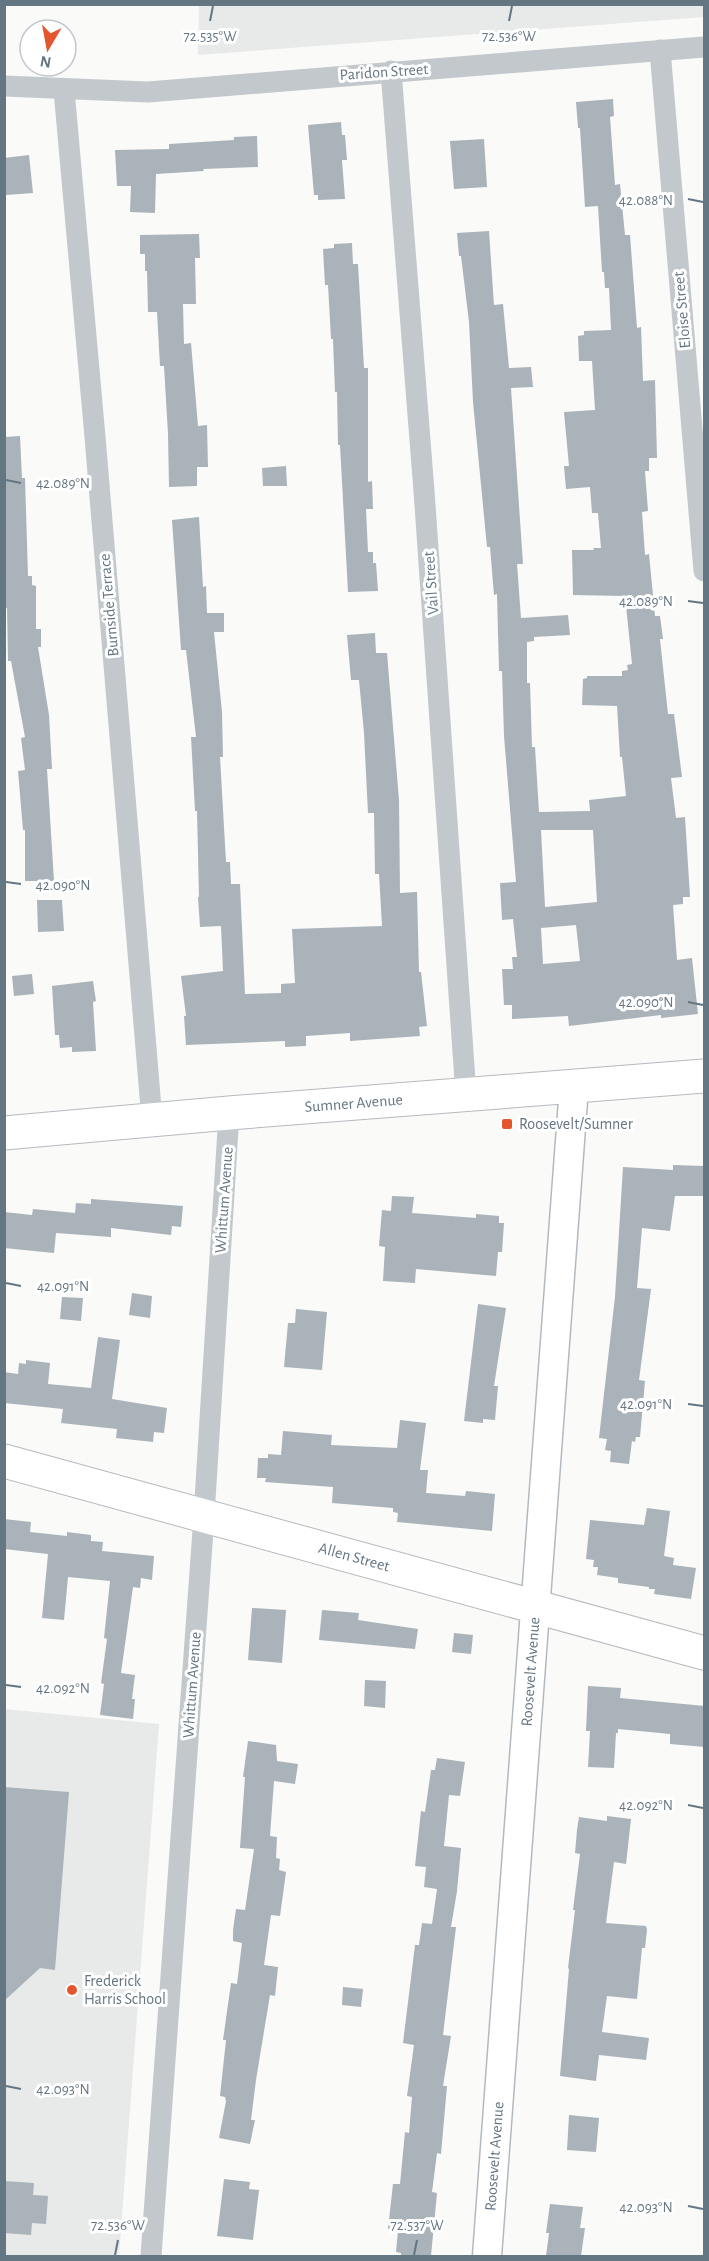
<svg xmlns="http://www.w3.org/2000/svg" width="709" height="2261" font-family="'Alegreya Sans',sans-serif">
<rect width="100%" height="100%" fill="#fafaf8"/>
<path fill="#e8e9e9" d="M199,5L704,4V17L198,55Z
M4,1709L159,1724L119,2256H5Z"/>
<path fill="#aab3b9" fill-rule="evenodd" d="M613,99L614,116L610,117L615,185L620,184L625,235H630L637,328L641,327L643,381L655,380L657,458H649V471H645L648,511L642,512L645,555L649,554L655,616H660L663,639H660L667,705L668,714H674L682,777L671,778L676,818L685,817L690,897H683V904L673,905L677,960L692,958L698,1014L661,1018V1015L569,1026L568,1016L512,1019V1005H504L502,969H513L512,957H517L513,919L502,920L500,883L516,882L504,736L502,671H499L497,594L494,595L490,547H487L473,402L469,322L461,256H459L457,233L489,231L494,305L503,304L509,368L531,367L533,387L511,388L523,564H517L521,618L568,615L570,635L534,637V641L527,642V683H530L532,747H535L539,812L590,811L589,800L626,796L622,757H620L617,706L582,705L583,679L587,678V676H622V671L628,670L627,665L632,664L625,596L573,595L572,550H594L593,548H601L598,513H592L590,487L566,489L564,466H569L564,412L595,410L592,361H579L578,336L584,335V331L611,330L609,288H605L604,272H602L598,206L585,207L580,128H578L576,102ZM541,830H593L597,902L545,907ZM576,925L580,961L543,964L541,928Z
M341,122L342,135H345L347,160H342L345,199L318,200V195H314L308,125Z
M257,136L258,167L203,169L204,171L156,174L155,213L130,212L131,186H117L115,150L169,149V144L234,140V137Z
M484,139L487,187L454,189L450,141Z
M29,155L33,193L6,195L4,158Z
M199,234L200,258H195L196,304H183L184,344L191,343L198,426L207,425L208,467H197V486L169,487L168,434L164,366H160L157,312H148L147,271H145V254H140V235Z
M352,243L353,264H358L364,368H368V482L372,481L373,509H366L368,552H373V563H376L378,591L348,592L340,445H338L337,392H335L333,339H331L328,285H325L323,249L334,248V244Z
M20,436L22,478H25L28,576H32V585L36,586V629H41V647H38L49,715L52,769H47L54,881H25V830H23L18,771L25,770L21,738L25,737L11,661H8L7,608H4V437Z
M286,466L287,486H263L262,468Z
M199,517L203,587L206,586L207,613H224V632H214L222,712L223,757H220L226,862H230L231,884H240L245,994L281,993V984L295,983L292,929L382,926L379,874H375L374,813H368L364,733L359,680H351L347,635L375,633L376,653H387L399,800L400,893L417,892L419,972H421L427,1026L419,1027L420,1036L350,1041V1033L306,1036V1046L285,1047V1041L186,1045L184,1016H186L181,976L223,971L221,926L200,927L198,897H199L197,811H195L191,737H196L186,650H181L172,520Z
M37,900H62L64,931L38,932Z
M32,974L34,994L14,996L12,976Z
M93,981L96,1001L93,1002L96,1051L72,1052V1047L60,1048L59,1035H55L52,986Z
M673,1165L705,1166V1196H675L670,1231L642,1228L637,1288L651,1289L639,1380L645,1381L640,1437H636L635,1442L632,1441L629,1464L610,1462L611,1451L605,1450L607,1439L599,1438L615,1297L623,1167L673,1170Z
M392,1196L414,1197L412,1213L476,1218V1214L499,1216V1223H504L502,1252H498L496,1276L416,1269L415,1283L383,1281L385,1247L379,1246L382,1210L391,1211Z
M91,1199L183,1206L181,1227L172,1226L171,1235L111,1228V1237L56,1233L54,1253L4,1248V1212L32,1215L33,1209L75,1213L76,1203L91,1204Z
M132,1293L152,1296L150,1318L129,1315Z
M62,1297L83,1298L81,1321L60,1319Z
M478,1304L506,1308L494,1386H498L495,1420L483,1419V1423L464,1421Z
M296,1309L327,1312L322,1370L284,1367L288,1323H295Z
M98,1337L120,1340L112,1399L167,1408L164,1433L154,1432L153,1442L116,1438L117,1429L61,1423L63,1409L4,1403V1372L18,1374L19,1363L26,1364V1360L50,1363L48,1384L91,1388Z
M400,1420L426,1423L420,1470H428L426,1493L465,1496L466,1491L495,1494L492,1531L397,1522L398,1513L393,1512V1508L332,1503L333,1487L265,1482L266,1478H257L258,1458H268V1454L281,1455L283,1431L332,1435L331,1445L397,1448Z
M647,1508L670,1511L664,1556L674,1558L673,1565L696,1568L691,1599L654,1594L655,1589H649V1587L618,1583V1578L597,1575L598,1567H593L594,1560L586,1559L590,1520L644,1525Z
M4,1519L31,1522L30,1532L67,1536V1532L91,1535V1541L103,1542L102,1551L154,1556L152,1580L141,1578L140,1588L133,1587L121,1673L135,1675L132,1699H135L133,1719L100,1715L104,1684L101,1683L107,1639L104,1638L110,1581L68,1577L64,1620L42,1618L48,1554L4,1549Z
M252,1608L286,1610L282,1663L248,1660Z
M322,1610L359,1613L358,1620L418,1629L415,1649L319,1640Z
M454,1633L473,1635L471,1654L452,1652Z
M365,1680L386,1681L385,1708L364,1706Z
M588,1686L621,1688L620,1698L705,1706V1747L670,1744V1734L618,1729V1733H616L614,1768L588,1767L590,1731H586Z
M248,1741L276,1745L277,1761L298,1764L295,1784L274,1781L270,1836L277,1837L276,1858L280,1859L279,1870L286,1872L280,1916L271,1915L264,1965L278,1967L275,1996L270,1995L256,2080L251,2120H255L250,2144L219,2138L226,2101L225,2097L220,2096L226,2040H223L231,1983L237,1984L242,1943L233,1941V1930L236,1909L245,1910L254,1849L240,1848L245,1777H243Z
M437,1758L465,1762L460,1796L449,1795L444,1846L461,1848L457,1891L451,1927H456L443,2035L451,2036L443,2086H447L441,2154L437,2153L432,2192L437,2193L431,2256H401V2253L396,2252L398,2231L388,2229L393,2184H400L405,2132L409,2133L412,2097L407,2096L414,2045L403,2043L415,1945H419L422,1923L432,1924L437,1889L424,1887L426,1867L415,1866L421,1811L425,1812L431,1770H435Z
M4,1787L69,1792L55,1970L40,1968L4,2001Z
M607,1816L631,1819L626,1864L614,1862L606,1923L646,1926L647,1930L645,1948H642L637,1999L607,1996L602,2032L649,2038L646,2060L599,2055L596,2081L560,2076L569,1969L568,1968L575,1910H573L580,1854L575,1853L577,1830L579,1817L607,1821Z
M343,1987L363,1989L361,2007L342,2005Z
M569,2115L599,2118L596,2152L567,2150Z
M224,2179L250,2182L249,2189L259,2190L253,2240L217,2236Z
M4,2181L34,2183L33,2195L48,2196L46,2224L32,2223L31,2235L4,2233Z
M550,2204L583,2207L580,2228H585L581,2256H546L549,2233H546Z"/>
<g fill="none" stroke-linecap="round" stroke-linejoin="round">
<g stroke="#b3babf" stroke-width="31">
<g id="secondary">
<path id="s1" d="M487,2256L574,1087"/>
</g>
</g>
<g stroke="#b5babe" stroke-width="35">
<g id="primary">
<path id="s2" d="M4,1133L229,1113L704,1076"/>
<path id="s3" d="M4,1461L704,1653"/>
</g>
</g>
<path stroke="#c3c8cc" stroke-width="21" d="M660,50L704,571
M391,71L424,491L466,1095
M4,86L148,92L704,47
M64,90L95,437L152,1120
M151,2256L204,1516L229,1113"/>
<use href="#secondary" stroke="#fff" stroke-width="28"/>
<use href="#primary" stroke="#fff" stroke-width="33"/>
</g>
<path fill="none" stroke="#657683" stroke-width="2" d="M210,21L213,6M509,21L512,6M688,199L703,202M6,480L21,483M688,601L703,603M6,882L21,884M688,1002L703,1005M6,1283L21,1286M688,1404L703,1406M6,1685L21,1687M688,1805L703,1808M6,2086L21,2089M688,2206L703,2209M115,2255L118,2240M414,2255L417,2240"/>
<g fill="#e4572e" stroke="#fff" stroke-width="2">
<rect x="501" y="1118" width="12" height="12" rx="3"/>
<circle cx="72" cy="1990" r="6"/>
</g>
<g text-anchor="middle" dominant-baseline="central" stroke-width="6" stroke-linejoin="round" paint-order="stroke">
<g font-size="16" fill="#657683" stroke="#fff">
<text transform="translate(384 72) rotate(-4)">Paridon Street</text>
<text transform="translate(682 310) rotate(-95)">Eloise Street</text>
<text transform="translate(431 583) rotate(-94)">Vail Street</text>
<text transform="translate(109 605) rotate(-95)">Burnside Terrace</text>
<text stroke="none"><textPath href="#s2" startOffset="351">Sumner Avenue</textPath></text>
<text transform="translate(224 1200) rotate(-86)">Whittum Avenue</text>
<text stroke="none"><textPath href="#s3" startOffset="363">Allen Street</textPath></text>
<text stroke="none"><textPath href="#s1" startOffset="586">Roosevelt Avenue</textPath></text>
<text transform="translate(192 1685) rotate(-86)">Whittum Avenue</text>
<text stroke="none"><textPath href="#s1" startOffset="100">Roosevelt Avenue</textPath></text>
</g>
<g font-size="16" fill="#657683" stroke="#fff" text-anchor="start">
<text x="519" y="1124">Roosevelt/Sumner</text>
<text x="84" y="1981">Frederick<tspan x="84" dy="18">Harris School</tspan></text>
</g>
</g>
<g font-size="15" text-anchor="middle" fill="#657683" stroke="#fff" stroke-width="6" stroke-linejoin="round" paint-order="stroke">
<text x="210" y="41">72.535°W</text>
<text x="509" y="41">72.536°W</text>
<text x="646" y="205">42.088°N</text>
<text x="63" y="488">42.089°N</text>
<text x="646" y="606">42.089°N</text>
<text x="63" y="890">42.090°N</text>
<text x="646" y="1007">42.090°N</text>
<text x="63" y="1291">42.091°N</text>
<text x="646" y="1409">42.091°N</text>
<text x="63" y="1693">42.092°N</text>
<text x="646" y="1810">42.092°N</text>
<text x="63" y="2094">42.093°N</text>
<text x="646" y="2212">42.093°N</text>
<text x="118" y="2230">72.536°W</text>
<text x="417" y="2230">72.537°W</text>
</g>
<rect width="709" height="2261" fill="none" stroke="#657683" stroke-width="12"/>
<g transform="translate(48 48) rotate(190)"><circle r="28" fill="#ffffff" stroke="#c1c8cd" stroke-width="1.5"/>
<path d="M0-4.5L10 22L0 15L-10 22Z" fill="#e4572e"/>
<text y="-9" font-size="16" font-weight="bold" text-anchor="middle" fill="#657683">N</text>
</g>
</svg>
